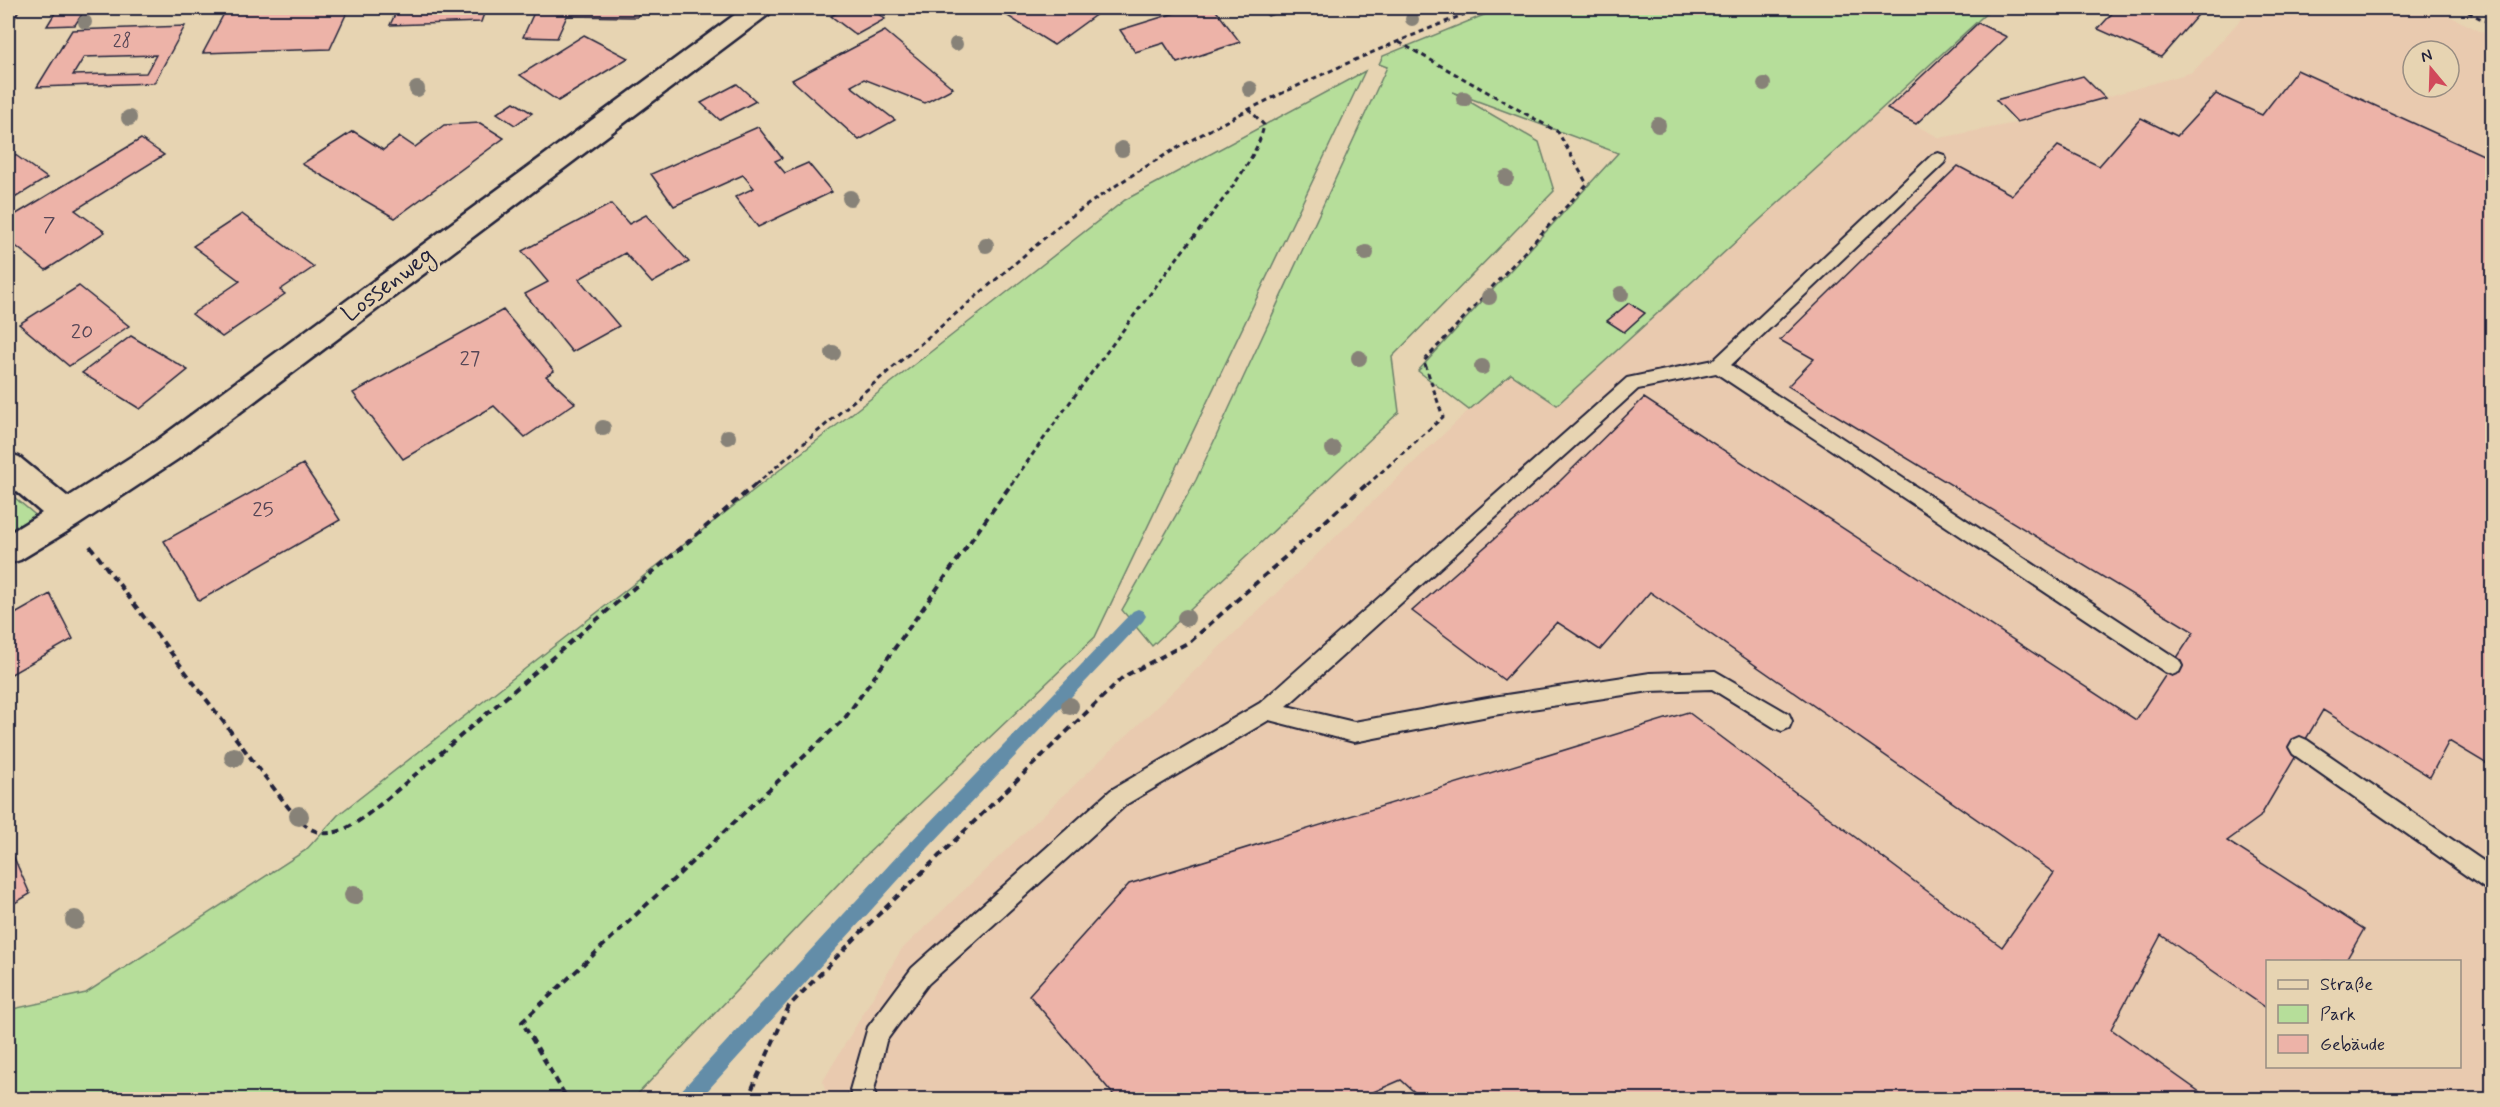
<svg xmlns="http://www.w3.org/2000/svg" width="2500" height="1107" font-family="Mynerve,sans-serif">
<rect width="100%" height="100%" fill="#e7d4b2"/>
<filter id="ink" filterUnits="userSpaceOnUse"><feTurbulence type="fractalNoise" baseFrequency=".0167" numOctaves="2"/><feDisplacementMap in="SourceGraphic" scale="12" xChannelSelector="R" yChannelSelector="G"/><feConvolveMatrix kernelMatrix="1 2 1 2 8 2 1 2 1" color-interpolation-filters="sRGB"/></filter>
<g filter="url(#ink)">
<path fill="#e9caaf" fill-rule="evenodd" d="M2251,8H2433L2492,37V1099L827,1100L823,1081L901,950L1469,410L1511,374L1558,405L1883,108L1940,138L2020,122L2193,72ZM2413,51H2449V87H2413ZM2268,962H2460V1066H2268Z"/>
<path fill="#b6de9a" stroke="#6c806a" stroke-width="1.5" d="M1501,8H1992L1557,405L1511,374L1469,410L1418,371L1618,153L1453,92L1539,142L1554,191L1392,357L1399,412L1152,646L1122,610L1196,480L1387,67L1379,64L1383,56Z
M1365,71L1095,637L862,859L633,1099H8V1010L86,993L306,850L338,815L1125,200Z
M8,492L39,518L8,534Z"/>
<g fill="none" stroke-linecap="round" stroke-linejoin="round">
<path fill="#638da8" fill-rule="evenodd" d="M1138,609L1143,611L1146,616L1143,621L912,865L699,1100H677L679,1093L900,853L1133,611Z"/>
</g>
<path fill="#edb3a8" stroke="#22223b" stroke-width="1.5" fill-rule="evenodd" d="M8,8H20L8,31Z
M58,8H86L75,25L47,26Z
M227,8H349L330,49L203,53Z
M398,8H486L481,22L390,25Z
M536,8H641L637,17L567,16L557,38L523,37Z
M846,8H870L885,19L856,35L831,16Z
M995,8H1105L1054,45Z
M1191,8H1214L1240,42L1177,63L1164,43L1135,52L1120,30Z
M1260,8H1292L1268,16Z
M2117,8H2204L2161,57L2098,29Z
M1978,23L2007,37L1916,124L1887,109Z
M185,26L154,83L37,87L72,30ZM156,55L146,73L73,75L84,57Z
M885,31L953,88L925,103L864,79L851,86L895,120L859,140L792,80Z
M584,35L628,58L558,101L520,75Z
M2297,70L2492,159V767L2449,741L2430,777L2323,710L2260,817L2227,841L2364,929L2345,962H2268V1009L2161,935L2111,1029L2211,1100H1423L1401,1080L1355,1100H1118L1029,995L1129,884L1688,712L2002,947L2054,873L1650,592L1600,650L1557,622L1504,680L1412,611L1560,481L1644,398L2136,720L2194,632L1788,386L1814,359L1780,340L1958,166L2012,195L2058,146L2099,166L2141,118L2177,136L2216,94L2262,115Z
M2083,76L2105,98L2017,122L1996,100Z
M737,84L756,101L720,120L701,103Z
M514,102L532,113L515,125L497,113Z
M480,123L504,138L395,218L302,164L353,131L383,150L400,137L415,147L444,125Z
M758,127L782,158L775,161L785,173L808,163L832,192L758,227L735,197L754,188L743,175L674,206L651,174Z
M141,139L164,155L75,210L105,232L46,270L8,240V219Z
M14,154L47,178L13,199L8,194V158Z
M611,204L629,224L646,215L689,262L652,283L625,253L579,279L619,326L572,352L525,294L548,282L522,251Z
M242,214L314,267L280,290L285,294L222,337L192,314L240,281L193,246Z
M79,286L129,326L69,366L19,324Z
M1629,303L1645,313L1624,332L1607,321Z
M503,310L554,371L546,376L575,403L525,437L494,406L403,459L353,393Z
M131,336L188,370L140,409L82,373Z
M303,464L340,520L199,601L164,541Z
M50,594L73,639L8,676V618Z
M8,844L30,894L8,907Z"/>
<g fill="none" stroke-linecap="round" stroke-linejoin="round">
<g stroke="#22223b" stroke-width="4">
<path id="service" d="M1938,153L1944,155L1946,159L1944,163L1731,365L2179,660L2182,666L2179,672L2172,675L2165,672L1716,373L1638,389L1287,706L1354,722L1493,697L1650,673L1715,671L1789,714L1792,721L1789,728L1782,731L1775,728L1712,689L1650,691L1493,715L1354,742L1269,720L1127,804L928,984L886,1041L874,1090L877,1100H853L850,1090L868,1027L912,968L1111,790L1260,703L1627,378L1714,360L1932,155Z
M2300,737L2307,740L2492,867V891L2484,888L2293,754L2289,747L2293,740Z"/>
</g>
<g stroke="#22223b" stroke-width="5">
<path id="minor" d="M744,8H772L769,14L178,459L78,525L20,560L8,564V534L42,513L8,484V453L19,457L68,497L156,441Z"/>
</g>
<path stroke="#22223b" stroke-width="3" stroke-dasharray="5 4" stroke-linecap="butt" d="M2460,8L2492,24
M755,485L1061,224C1188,129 1333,67 1480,8
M1011,485C1064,409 1119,335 1175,261C1200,227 1257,165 1264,125L1248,108
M1367,485L1443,417L1424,361L1587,184L1558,132L1397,41"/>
<path stroke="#22223b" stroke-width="4" stroke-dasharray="7 5" stroke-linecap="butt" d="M90,546L288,807C295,815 303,825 313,830C338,842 364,817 382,803L757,483
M565,1095L522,1022L845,718L1012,483
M747,1100L789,1006L872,921L1123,677L1191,641L1368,483"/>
<use href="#service" fill="#e7d4b2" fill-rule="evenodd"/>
<use href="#minor" fill="#e7d4b2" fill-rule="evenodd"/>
<path stroke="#22223b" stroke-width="1.5" d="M2478,8L2492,14"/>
</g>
<g fill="#878278">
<circle cx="1412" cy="19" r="7"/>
<circle cx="85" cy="22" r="7"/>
<circle cx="956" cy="44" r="7"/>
<circle cx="1764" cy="84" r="7"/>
<circle cx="417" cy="89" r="8"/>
<circle cx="1250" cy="89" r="8"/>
<circle cx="1464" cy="99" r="8"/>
<circle cx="129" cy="118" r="8"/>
<circle cx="1658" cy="125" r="8"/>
<circle cx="1122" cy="149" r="8"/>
<circle cx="1506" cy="178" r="8"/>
<circle cx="850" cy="198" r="8"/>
<circle cx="986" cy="245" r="8"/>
<circle cx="1366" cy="253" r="8"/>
<circle cx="1621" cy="294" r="8"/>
<circle cx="1489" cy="297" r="8"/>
<circle cx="833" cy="353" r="8"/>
<circle cx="1359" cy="358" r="8"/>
<circle cx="1482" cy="367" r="8"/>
<circle cx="603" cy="428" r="8"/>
<circle cx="728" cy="437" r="8"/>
<circle cx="1333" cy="449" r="8"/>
<circle cx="1186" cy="618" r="9"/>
<circle cx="1070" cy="706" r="9"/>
<circle cx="234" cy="757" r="10"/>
<circle cx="299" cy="816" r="10"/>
<circle cx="354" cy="895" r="10"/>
<circle cx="75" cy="920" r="10"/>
</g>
</g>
<g text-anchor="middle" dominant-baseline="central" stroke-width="5" stroke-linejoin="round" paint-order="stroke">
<g font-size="18" fill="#554656">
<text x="122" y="41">28</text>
</g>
<g font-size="21" fill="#554656">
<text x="49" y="225">7</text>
<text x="82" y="332">20</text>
<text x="470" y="359">27</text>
<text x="263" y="510">25</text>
</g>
<g font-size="24" fill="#22223b" stroke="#e7d4b2">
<text transform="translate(388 285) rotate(-37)">Lossenweg</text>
</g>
</g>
<rect width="2500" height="1107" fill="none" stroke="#e7d4b2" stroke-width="30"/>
<rect x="15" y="15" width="2470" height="1077" fill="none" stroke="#22223b" stroke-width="2" filter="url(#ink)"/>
<rect x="2266" y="960" width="195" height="108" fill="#e7d4b2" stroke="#988d82" stroke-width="1.5"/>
<rect x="2278" y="980" width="30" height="9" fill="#e7d4b2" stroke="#988d82" stroke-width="1.5"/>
<text x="2320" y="990" font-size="18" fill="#22223b">Straße</text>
<rect x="2278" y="1005" width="30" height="18" fill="#b6de9a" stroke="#988d82" stroke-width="1.5"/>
<text x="2320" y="1020" font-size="18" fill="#22223b">Park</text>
<rect x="2278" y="1035" width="30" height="18" fill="#edb3a8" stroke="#988d82" stroke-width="1.5"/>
<text x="2320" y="1050" font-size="18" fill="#22223b">Gebäude</text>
<g transform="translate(2431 69) rotate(341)"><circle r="28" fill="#e7d4b2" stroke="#988d82" stroke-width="1.5"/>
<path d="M0-4.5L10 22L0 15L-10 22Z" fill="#d1495b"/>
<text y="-9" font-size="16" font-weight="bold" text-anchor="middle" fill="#22223b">N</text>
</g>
</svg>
